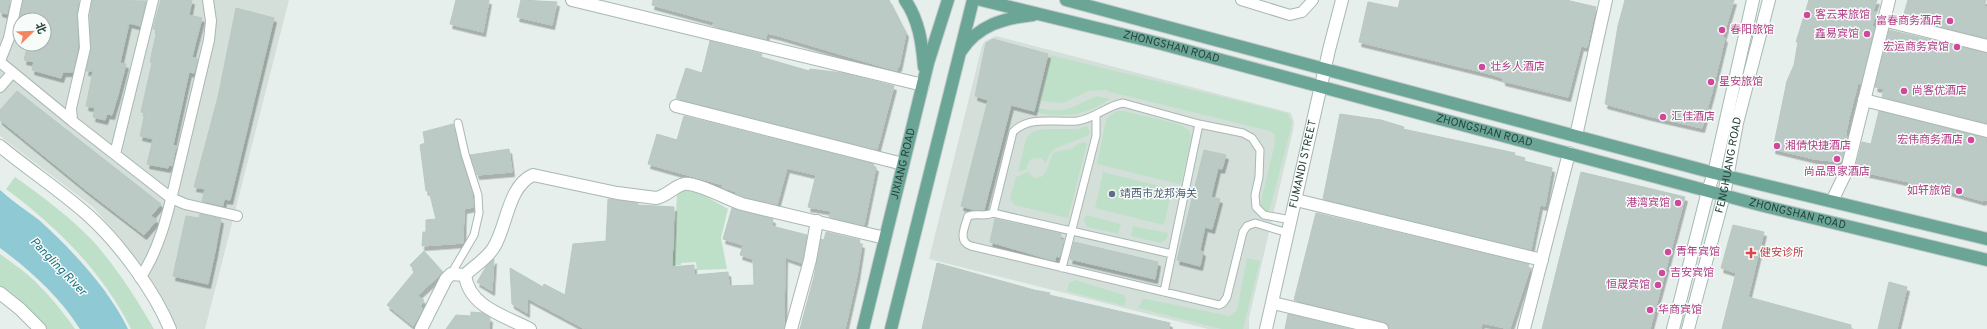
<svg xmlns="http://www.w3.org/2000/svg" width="1987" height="329" font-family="Overpass,'Noto Sans SC',sans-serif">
<defs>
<filter id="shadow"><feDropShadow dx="2.5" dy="4.5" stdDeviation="0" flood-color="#0004"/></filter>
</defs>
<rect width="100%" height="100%" fill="#e6efeb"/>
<path fill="#d4dfda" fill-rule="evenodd" d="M0,0H289L205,329H178L152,282L119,237L93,207L0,136ZM20,20H44V44H20Z
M996,36L1291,113L1294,122L1293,130L1249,318V329H1208L929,259L982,46L985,41Z"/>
<path fill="#bfe0c8" d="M1050,55L1287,113L1292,121L1291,128L1269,212L1264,211L1260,205L1275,143L1274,134L1270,131L1127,96L1108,92L1107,90L1089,91L1063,103L1041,101Z
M1097,96L1110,99C1087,115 1064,119 1036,112L1037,108C1049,110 1062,112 1073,107C1082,103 1088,99 1097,96Z
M1117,111H1123L1179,124L1189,130L1192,136L1181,183L1178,184L1097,164L1106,120L1109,116Z
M1087,126L1090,133L1087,136L1054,149L1049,155L1046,163L1041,158L1031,159L1027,165V169L1018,172L1026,139L1032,132L1043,129H1077Z
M1086,142L1087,144L1068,218L1014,205L1010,198L1016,177L1028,172L1034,178L1041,177C1049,171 1048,160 1054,152L1071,149L1079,143Z
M1103,172L1172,189L1164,225L1095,208Z
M15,177C42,196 70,217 93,241C117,268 136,298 154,329H131C103,272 56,226 6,189Z
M685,190L700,193L728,209L721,238L727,269L697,270L696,262L681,263V265L669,266L670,251L674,250L677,195Z
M1086,215L1121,224L1118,234L1087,227L1084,220Z
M1133,226L1168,233L1166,240L1160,243L1131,236Z
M0,254C9,261 19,267 28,275C46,291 61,309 75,329H46L0,287Z
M1247,258L1260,261L1243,329H1221L1138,308L1143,299H1146L1229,316L1237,310Z
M1075,280L1124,295L1126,299L1124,306L1067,291L1069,283Z"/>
<path fill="#8ec9d4" d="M0,190C12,201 26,210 39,220C71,249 109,289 128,329H80C59,296 31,271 0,248Z"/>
<path fill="#bbcac4" stroke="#b8c9c2" filter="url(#shadow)" d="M0,0H10L7,14L0,12Z
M23,0H79L77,15L78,47L73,72H63L61,78L32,70L34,62L24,60L28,44H44V20H33L20,17Z
M92,0L146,1L140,26L129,23L120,63L126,64L118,95L112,115L107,114L105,120L93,117L95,108L86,106L93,71H86L91,48L90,15Z
M161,0H192L189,15L202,18L192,57L198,59L194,73L189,72L173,145L176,146L172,166L169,165L168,168L147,164L153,139L140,136L145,113L141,112L152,63L150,62L157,30L153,29Z
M456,0H489L483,32L450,24Z
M521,0L557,2L552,25L517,17Z
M653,0H889L906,33L899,67L898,66L897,71L779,36L767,33L766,39L713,26L714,22L652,5Z
M1400,0H1566L1596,7L1587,47L1581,46L1568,97L1503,81V78L1490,74L1359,42L1368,2L1398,8Z
M1625,0H1734L1723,37L1725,38L1712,92L1702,128L1649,116L1605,104L1618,26Z
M1809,0H1877L1873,11L1876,12L1872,26L1875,27L1861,84L1858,83L1849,118L1846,132L1847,140L1841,162L1814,159L1773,149L1787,81L1794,65L1798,42H1796Z
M1908,0H1986L1984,7H1987V38L1903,17Z
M236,8L274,18L230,200L224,199L223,206L202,201L205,189L194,187L218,97Z
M1889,30L1987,53V123L1882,97L1884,89L1875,87Z
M993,39L1048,54L1034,111L1011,105L984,210H975L961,206L988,100L975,96L986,43Z
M710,41L762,54L761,57L809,71L810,69L843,73L894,86L877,150L676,98L686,68L702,73Z
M17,91L161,204L151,216L157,220L144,235L87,191L0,120V110Z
M1879,111L1987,138V200H1983V201L1941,189L1863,172L1865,166L1856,165L1862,142L1871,144Z
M1340,114L1381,120L1404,127L1403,129L1515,153L1514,155L1525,158L1524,161L1552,168L1545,206L1540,205L1531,250L1323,199Z
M684,116L874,164L873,166L876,167L864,225L829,217L831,211L808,207L816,175L787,168L777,205L744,197L736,194V192L722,187L723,185L648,164L657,134L677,140Z
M453,124L460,156L471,188L474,207L464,209L463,243L422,246L423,232H426V220L436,219L429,191H426L420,145L425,143L423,132Z
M509,149L512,172L477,175L470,155Z
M1204,150L1226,155L1222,169L1218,168L1211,197L1220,199L1212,229L1205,227L1200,250L1203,252L1200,266L1177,260Z
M1581,172L1685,197L1650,329H1542Z
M608,199L638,203V205L674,207L672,267L694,265V275L728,272L729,286L754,285L753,259L740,255L743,245L723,239L732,208L773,219L772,226L807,235L802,263L785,257L784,329H585L527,298V313L512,304L510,268L543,287L544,284L565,295L573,244L606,241Z
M1316,213L1529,264L1528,267L1530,268L1510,329L1482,323L1481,329H1389L1387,324L1384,322L1294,300Z
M200,214L221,219L215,252L208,284L173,276L186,216L199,218Z
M995,219L1061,234L1060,239L1064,240L1060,257L1056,256L1055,261L990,242Z
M1733,225L1764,232L1748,297L1851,325V329H1722L1736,273L1721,268Z
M826,232L860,240L859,243L862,244L857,276L845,329H800L814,277L821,239L824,240Z
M1074,242L1158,262L1155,279L1070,259Z
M424,251L443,272L417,296L424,300L420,307L423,309L413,326L387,305L415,271L410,265Z
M494,259L492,291L477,282L486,267Z
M937,263L1034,290L1050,293L1049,295L1170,323L1169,329H922Z
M1889,282L1907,287L1897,329H1878Z
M471,312L483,313L490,318L489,329H446L456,315L471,316Z
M1288,314L1350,329H1285Z"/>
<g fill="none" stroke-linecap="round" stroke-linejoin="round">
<g stroke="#a8b8b2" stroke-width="9">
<path id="service" d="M993,213L1172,254
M1288,233L1255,223L1247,226L1243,232L1227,297L1223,303L1219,305L971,246C957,241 965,227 968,216C977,213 984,217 993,213L1013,132C1029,115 1056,123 1077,121C1094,119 1106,106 1123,103L1199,124L1243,133L1252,138L1260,150L1259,177L1255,195L1256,207L1264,215L1291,220
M1062,268L1096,136V115
M451,274L474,235L479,213L478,195L465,154L458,123
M1164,292L1199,124"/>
</g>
<g stroke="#a8b8b2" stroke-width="12">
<path id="pedestrian" d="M1241,0L1290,15L1302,12L1313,0
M0,61L9,38L17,0
M0,62L72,121L171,198L185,204L237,216
M0,87L12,73
M72,121L71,108L85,48L83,15L86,0
M115,154L153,0
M140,278C162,246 170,203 179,166C189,124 199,82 209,40L211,21L208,0"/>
</g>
<g stroke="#a8b8b2" stroke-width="14">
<g id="minor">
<path d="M572,0L923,85"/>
<path d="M1883,20L1987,46"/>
<path d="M1864,100L1987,131"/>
<path d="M676,106L903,164"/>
<path d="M1576,136L1606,0"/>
<path d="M0,146C29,170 61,191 89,216C119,243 155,292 170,329"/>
<path d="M1296,200L1542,260"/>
<path d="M1832,201L1847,170L1889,0"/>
<path d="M0,293L20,309L40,329"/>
<path d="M1273,303L1382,329"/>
<path d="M421,329L446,279L451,274L465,275"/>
<path d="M530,329C505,316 469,307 465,275C474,266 487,259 494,247C507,226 508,186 533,175L617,193L656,198C667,196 673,187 684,184C696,182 729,200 742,204L885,238"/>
<path d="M791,329L810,260L817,221"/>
<path id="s1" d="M1266,329L1329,50L1342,0"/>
<path d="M1524,329L1569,153"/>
</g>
</g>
<g stroke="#a4bbb3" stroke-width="14">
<g id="secondary">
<path d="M1673,329L1708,191L1714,173L1753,0"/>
<path id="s2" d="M1688,329L1724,195L1737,123L1769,0"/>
</g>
</g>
<g stroke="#c2cac8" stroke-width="14">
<g id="primary">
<path d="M905,0C919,20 922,43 924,67"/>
<path id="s3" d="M981,0L1162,44L1760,205L1987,260"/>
<path d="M1066,0L1714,173L1987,239"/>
<path d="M961,51C978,25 1004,18 1033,15"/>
<path id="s4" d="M863,329L928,63L948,0"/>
<path d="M891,329L973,0"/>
</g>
</g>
<use href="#service" stroke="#fff" stroke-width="7"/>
<use href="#pedestrian" stroke="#fff" stroke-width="10"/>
<use href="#minor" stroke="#fff" stroke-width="12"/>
<use href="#secondary" stroke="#fff" stroke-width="12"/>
<use href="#primary" stroke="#6aa596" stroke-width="12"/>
</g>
<g fill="#d1479c" stroke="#f7fbf9" stroke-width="1.5">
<circle cx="1807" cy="15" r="4"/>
<circle cx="1950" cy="21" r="4"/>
<circle cx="1722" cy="30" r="4"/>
<circle cx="1867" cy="34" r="4"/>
<circle cx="1957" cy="47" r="4"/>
<circle cx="1482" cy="67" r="4"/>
<circle cx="1711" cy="82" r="4"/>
<circle cx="1904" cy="91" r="4"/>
<circle cx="1663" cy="117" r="4"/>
<circle cx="1971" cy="140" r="4"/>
<circle cx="1777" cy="146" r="4"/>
<circle cx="1837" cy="159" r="4"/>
<circle cx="1959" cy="191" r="4"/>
<circle cx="1678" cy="203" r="4"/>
<circle cx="1668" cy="252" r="4"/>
<circle cx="1662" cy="273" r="4"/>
<circle cx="1658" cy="285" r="4"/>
<circle cx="1650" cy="310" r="4"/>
</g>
<circle fill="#5c6f8a" stroke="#f7fbf9" stroke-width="1.5" cx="1112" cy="194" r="4"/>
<path fill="#e0444e" stroke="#f7fbf9" stroke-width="1.5" d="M1749 247h4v4h4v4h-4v4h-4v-4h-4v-4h4z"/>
<g text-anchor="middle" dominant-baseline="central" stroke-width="3" stroke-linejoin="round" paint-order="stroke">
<g font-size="11" fill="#b23c85" stroke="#f7fbf9" text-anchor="start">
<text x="1815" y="15">客云来旅馆</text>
<text x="1942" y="21" text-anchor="end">富春商务酒店</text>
<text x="1730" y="30">春阳旅馆</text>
<text x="1859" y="34" text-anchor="end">鑫易宾馆</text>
<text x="1949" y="47" text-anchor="end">宏运商务宾馆</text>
<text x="1490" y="67">壮乡人酒店</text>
<text x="1719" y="82">星安旅馆</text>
<text x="1912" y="91">尚客优酒店</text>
<text x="1671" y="117">汇佳酒店</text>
<text x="1963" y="140" text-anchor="end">宏伟商务酒店</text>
<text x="1785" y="146">湘倩快捷酒店</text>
<text x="1837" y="172" text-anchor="middle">尚品思家酒店</text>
<text x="1951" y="191" text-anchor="end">如轩旅馆</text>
<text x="1670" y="203" text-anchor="end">港湾宾馆</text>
<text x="1676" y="252">青年宾馆</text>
<text x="1670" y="273">吉安宾馆</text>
<text x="1650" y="285" text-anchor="end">恒晟宾馆</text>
<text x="1658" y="310">华商宾馆</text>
</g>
<g font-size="11" fill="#24423a" stroke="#f7fbf9">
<text stroke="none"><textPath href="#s3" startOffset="196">ZHONGSHAN ROAD</textPath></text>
<text stroke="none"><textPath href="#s3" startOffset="520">ZHONGSHAN ROAD</textPath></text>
<text stroke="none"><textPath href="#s4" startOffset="170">JIXIANG ROAD</textPath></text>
<text stroke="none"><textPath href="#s1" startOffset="169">FUMANDI STREET</textPath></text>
<text stroke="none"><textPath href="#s2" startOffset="169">FENGHUANG ROAD</textPath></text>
<text stroke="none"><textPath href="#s3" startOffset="844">ZHONGSHAN ROAD</textPath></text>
</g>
<g font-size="11" fill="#4e5e75" stroke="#f7fbf9" text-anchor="start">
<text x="1120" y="194">靖西市龙邦海关</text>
</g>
<g font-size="11" fill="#be3a42" stroke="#f7fbf9" text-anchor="start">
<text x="1760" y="253">健安诊所</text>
</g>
<g font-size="12" font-style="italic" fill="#1c6f80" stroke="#f7fbf9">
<text transform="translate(58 267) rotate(46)">Pangling River</text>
</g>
</g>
<g transform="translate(32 32) rotate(67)"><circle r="19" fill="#f7fbf9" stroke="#a3b1ad"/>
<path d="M0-3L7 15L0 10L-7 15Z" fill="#f4845f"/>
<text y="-6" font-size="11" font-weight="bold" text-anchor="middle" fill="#24423a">北</text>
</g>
</svg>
